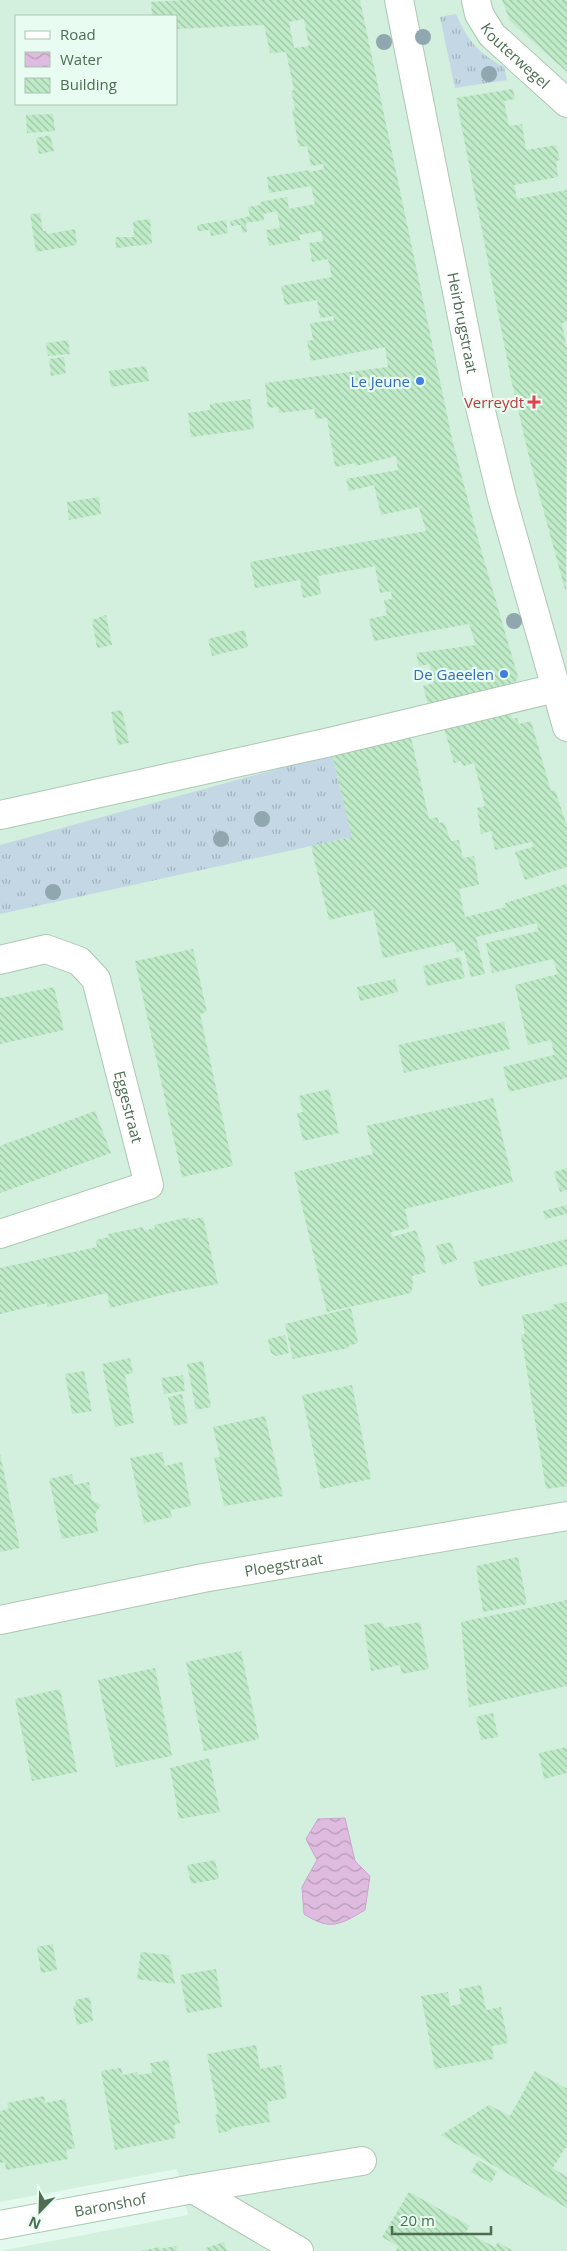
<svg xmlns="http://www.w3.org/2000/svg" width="567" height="2251" font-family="'Open Sans',sans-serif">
<defs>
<pattern id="grass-tufts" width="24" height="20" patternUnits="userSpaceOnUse" patternTransform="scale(1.25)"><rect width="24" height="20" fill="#c4d7e4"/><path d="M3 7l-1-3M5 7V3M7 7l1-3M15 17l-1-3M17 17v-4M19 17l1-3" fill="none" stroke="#a1b3bb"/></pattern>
<pattern id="water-waves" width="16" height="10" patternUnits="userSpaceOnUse" patternTransform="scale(1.25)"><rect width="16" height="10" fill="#debbdf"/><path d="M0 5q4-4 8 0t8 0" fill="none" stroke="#b69cb7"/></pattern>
<pattern id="building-back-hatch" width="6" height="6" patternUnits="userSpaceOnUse" patternTransform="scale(1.25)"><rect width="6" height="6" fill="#bfebc8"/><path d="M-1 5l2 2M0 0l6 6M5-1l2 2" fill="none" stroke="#9dc3a5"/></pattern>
</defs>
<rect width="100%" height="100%" fill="#e4f9ed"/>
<path fill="#d3efdd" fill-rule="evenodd" d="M0,0H567V2251H0L188,2215L177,2169L0,2202ZM16,16H176V104H16Z"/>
<path fill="url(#grass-tufts)" d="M456,14C468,41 478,53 504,67L507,80L455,88L440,17Z
M332,754L352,837L0,914V845Z"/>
<path fill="url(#water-waves)" stroke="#cea3d0" d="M345,1818L355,1861L370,1876L365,1910C340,1925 330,1931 304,1914L302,1887L317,1860L306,1839L318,1819Z"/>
<path fill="url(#building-back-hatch)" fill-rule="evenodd" d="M185,0H360L453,443L480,546L518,677L515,683L429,708L423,686L434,683L429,664L419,666L416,653L476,645L469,624L374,641L369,619L387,615L384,600L392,599L391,591L380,593L375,566L318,576L321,594L303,598L300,580L255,588L250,562L426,531L419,507L381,515L374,485L349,491L346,479L398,470L396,456L356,466L355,463L335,467L327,418L316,419L314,409L279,413L278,407L268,408L265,383L388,367L385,347L311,361L307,341L313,340L310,323L334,320L333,316L320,318L317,300L285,305L281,286L332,277L328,259L312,262L309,243L323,241L321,231L299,235L300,240L269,246L266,230L280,228L277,211L263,214L264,220L246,223L247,232L242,233L241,225L231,226L230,221L250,216L248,207L261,205L260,202L287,197L289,209L315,204L311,186L269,193L267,177L309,170L310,172L324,169L323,164L311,166L307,146L299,147L292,109H295L291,91L294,90L286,52L270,53L264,25L176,29V16H152L151,2ZM304,19L309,46L294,48L289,22Z
M502,0H567V72L510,21Z
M513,89L515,99L504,101L509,126L522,124L526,150L556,145L560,160L556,161L558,177L514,185L517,199L567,190V322L562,323L567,350L566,593L530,461L511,379L456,98Z
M53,114L55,131L27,133L26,115Z
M50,135L54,151L39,154L36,138Z
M40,213L43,231H46L47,234L75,229L77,245L36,252L30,214Z
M150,219L152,244L116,248L115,237H134L133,221Z
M226,220L228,233L211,236L210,230L198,231L197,225Z
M68,340L70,354L48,356L46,343Z
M64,357L66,373L51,376L49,359Z
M146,366L149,381L111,387L109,371Z
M250,399L254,429L191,437L188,413L210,410V404Z
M99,497L101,514L69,520L67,502Z
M106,615L112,645L97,648L92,620Z
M245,630L248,647L212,656L208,639Z
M122,710L129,743L118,745L111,712Z
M510,711L512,719L517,718L519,724L531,721L551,791L555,790L567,826V867L525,880L515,852L533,847L532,842L495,850L491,831L481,834L477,808L485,806L474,763L463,766L461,761L454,763L443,724Z
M410,733L429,819L438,817L439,823L444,822L451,841L459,840L463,858L474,856L479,885L459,889L465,917L506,907L505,903L567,884V1078L509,1092L503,1067L554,1055L551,1040L528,1045L515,985L558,974L553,959L492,973L486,943L538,931L537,923L476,937L485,974L471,977L464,950L457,952L454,942L383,958L373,910L329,920L311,846L352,837L332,754Z
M193,949L207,1012L200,1014L233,1166L182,1177L135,961Z
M460,957L465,978L427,986L423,966Z
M395,979L398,992L360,1001L357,987Z
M54,987L64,1030L0,1044V998Z
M504,1022L510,1049L404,1073L398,1045Z
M329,1089L339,1133L303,1141L297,1113L303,1112L299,1096Z
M493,1098L513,1182L405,1209L409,1228L391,1232L392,1237L416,1230L426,1261L423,1262L426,1272L412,1276L413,1284L411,1293L327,1312L294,1172L373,1154L366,1126Z
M95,1111L111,1153L0,1193V1146Z
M567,1168V1190L560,1192L554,1172Z
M567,1205V1214L545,1219L543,1211Z
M189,1217L190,1220L203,1217L218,1284L170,1293L110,1308L107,1293L47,1307V1303L0,1314V1268L97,1247L96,1240L109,1237L108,1234L143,1227L144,1231L155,1228L154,1225Z
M567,1239V1265L480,1287L473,1262Z
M451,1242L457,1260L442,1265L436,1245Z
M567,1302V1486L546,1489L521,1335L525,1334L522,1315L554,1309L552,1305Z
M351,1308L358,1343L348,1346L349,1348L293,1359L285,1324Z
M285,1335L289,1353L276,1356L271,1353L268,1339Z
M130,1358L133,1373L125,1375L134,1423L115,1427L102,1364Z
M203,1361L211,1407L196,1410L187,1364Z
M84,1371L92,1411L72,1414L65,1374Z
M183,1375L185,1391L164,1394L161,1378Z
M352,1385L371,1479L321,1489L302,1395Z
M182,1394L188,1423L174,1426L168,1397Z
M265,1416L283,1496L224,1506L214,1457H220L213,1427Z
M162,1452L165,1466L182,1462L191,1506L170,1510L172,1517L144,1523L130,1458Z
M0,1454L20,1548L0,1552Z
M72,1474L74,1485L89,1482L92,1500L101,1505L95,1514L98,1532L62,1539L49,1479Z
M518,1557L527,1604L483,1612L476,1566Z
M567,1600V1686L469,1707L461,1622Z
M382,1622L384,1628L420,1622L429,1669L402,1674L400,1665L371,1671L364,1625Z
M241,1651L259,1739L204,1751L186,1662Z
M155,1668L172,1756L116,1767L98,1680Z
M60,1689L77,1772L32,1781L15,1699Z
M493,1713L498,1737L481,1740L476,1717Z
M567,1747V1773L544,1779L539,1753Z
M209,1758L220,1812L179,1819L170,1768Z
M215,1860L219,1879L191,1884L187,1865Z
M53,1944L57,1970L41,1973L37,1947Z
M141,1952L169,1955L175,1984L137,1979Z
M216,1969L222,2007L187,2013L180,1975Z
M481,1985L486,2010L501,2007L508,2043L492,2046L494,2059L435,2069L421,1996L448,1992L450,2006L461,2004L459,1989Z
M90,1997L93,2021L77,2025L73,2006L76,2005L75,2000Z
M256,2045L260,2069L281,2065L287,2098L267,2102L270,2122L232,2128L229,2131L219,2133L215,2115L218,2114L207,2054Z
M168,2060L180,2123L174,2125L176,2138L115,2150L101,2071L121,2068L123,2075L137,2072L138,2075L152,2073L150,2063Z
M535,2071L567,2089V2148H565L553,2168L567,2177V2208L441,2135L489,2105L510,2116Z
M44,2096L45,2103L65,2099L75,2148L66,2150L68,2159L6,2170L5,2162L0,2163V2111L9,2109L7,2103Z
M478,2160L497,2171L491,2183L471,2172Z
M409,2192L470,2226L466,2232L495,2247L498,2242L513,2251H396L398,2246L382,2237Z
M224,2242L227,2251H207L206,2248Z
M176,2246L177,2251H141L159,2247V2249Z"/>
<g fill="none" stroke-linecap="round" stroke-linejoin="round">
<g stroke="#acc8b3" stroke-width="30">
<g id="minor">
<path id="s1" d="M399,0L480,407L502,498L567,727"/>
<path id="s2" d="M476,0L479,14L492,35L567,103"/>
<path d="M0,815L330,742L556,688"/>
<path id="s3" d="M0,960L46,949L79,961L96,979L149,1185L0,1234"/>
<path id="s4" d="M0,1620L203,1578L567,1516"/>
<path d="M193,2189L362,2161"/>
<path id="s5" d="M0,2225L193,2189L299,2251"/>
</g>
</g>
<use href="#minor" stroke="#fff" stroke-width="28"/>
</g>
<g fill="#91a7af">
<circle cx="423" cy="37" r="8"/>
<circle cx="384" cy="42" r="8"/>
<circle cx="489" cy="74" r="8"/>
<circle cx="514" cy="621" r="8"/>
<circle cx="262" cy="819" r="8"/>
<circle cx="221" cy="839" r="8"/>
<circle cx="53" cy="892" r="8"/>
</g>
<g fill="#3f7fe0" stroke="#e9fcf1" stroke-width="2">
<circle cx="420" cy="381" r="5"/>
<circle cx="504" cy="674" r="5"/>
</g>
<path fill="#e0444e" stroke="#e9fcf1" stroke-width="2" d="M531.5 394.5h5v5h5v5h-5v5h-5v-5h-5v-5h5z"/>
<g text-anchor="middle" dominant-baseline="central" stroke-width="4.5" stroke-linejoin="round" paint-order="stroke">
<g font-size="15" fill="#4d6e52" stroke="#e9fcf1">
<text stroke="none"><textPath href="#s2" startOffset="70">Kouterwegel</textPath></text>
<text stroke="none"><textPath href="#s1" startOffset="329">Heirbrugstraat</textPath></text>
<text stroke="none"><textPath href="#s3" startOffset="239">Eggestraat</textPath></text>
<text stroke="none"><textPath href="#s4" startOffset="289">Ploegstraat</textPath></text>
<text stroke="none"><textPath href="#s5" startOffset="112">Baronshof</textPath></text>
</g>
<g font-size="15" fill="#366cbe" stroke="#e9fcf1" text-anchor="end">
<text x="410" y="381">Le Jeune</text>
<text x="494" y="674">De Gaeelen</text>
</g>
<g font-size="15" fill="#be3a42" stroke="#e9fcf1" text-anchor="end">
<text x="524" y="402">Verreydt</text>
</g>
</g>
<rect x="15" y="15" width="162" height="90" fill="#e9fcf1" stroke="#abc3b1"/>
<rect x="25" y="31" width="25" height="8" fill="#ffffff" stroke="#abc3b1"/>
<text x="60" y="40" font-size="15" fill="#4d6e52">Road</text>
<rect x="25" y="52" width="25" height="15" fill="url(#water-waves)" stroke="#abc3b1"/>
<text x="60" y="65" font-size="15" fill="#4d6e52">Water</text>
<rect x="25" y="78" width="25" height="15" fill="url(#building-back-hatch)" stroke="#abc3b1"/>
<text x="60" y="90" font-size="15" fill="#4d6e52">Building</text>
<g transform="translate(40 2211) rotate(203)" stroke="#e9fcf1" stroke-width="4" paint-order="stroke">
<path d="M0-4L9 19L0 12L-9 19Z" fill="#4d6e52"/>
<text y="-8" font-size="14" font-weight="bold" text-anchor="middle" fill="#4d6e52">N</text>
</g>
<path d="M392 2226v8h99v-8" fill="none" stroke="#4d6e52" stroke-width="2.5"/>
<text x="400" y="2226" font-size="15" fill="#4d6e52" stroke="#e9fcf1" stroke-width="4" paint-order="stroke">20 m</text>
</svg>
